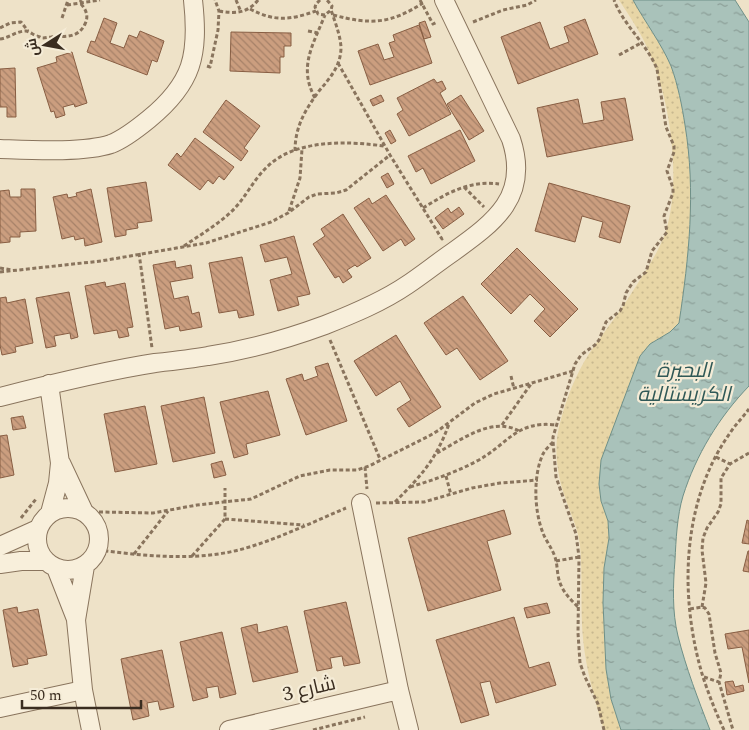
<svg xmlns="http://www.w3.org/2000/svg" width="749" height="730" font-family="Spectral,Cairo,serif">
<defs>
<pattern id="sand-dots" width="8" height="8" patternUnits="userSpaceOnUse" patternTransform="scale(1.25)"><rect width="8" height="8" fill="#e8d6a6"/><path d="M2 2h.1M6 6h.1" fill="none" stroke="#c8b88f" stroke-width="1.8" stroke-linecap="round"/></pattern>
<pattern id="water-ripples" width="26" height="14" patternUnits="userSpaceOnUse" patternTransform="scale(1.25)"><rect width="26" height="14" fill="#a9c2ba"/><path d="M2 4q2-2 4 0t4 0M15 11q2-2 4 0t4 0" fill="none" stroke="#8b9e97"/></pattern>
<pattern id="building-back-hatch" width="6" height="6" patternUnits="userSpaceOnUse" patternTransform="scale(1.25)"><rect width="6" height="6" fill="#cb9e7f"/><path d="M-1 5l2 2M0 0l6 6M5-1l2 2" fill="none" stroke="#a68168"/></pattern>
</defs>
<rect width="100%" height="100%" fill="#eee2c8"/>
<path fill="url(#sand-dots)" d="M619,0H633C645,22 661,43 671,66C678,85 682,106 685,125C696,192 689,257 679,323L670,332L650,344L601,460L599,484L601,501L608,521L609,538L604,568L603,603L606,669L611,699L621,730H604C595,700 586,670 583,639C580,608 583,576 580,545C578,528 570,513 565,497C558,477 554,453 558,432C563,408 572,383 584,362C596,342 611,324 624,305C638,282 656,258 665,234C682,182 671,103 650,54C642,34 630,17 619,0Z"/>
<path fill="url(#water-ripples)" stroke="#6f9088" d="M633,0H735L749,22V386C719,417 696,455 683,496C677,516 676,540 675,560C673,585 672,612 678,636C686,668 698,699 710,730H621L611,699L606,669L603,603L604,568L609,538L608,521L601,501L599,484L601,460L640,356L650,344L670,332L679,323C689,257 696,192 685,125C682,106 678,85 671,66C661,43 645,22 633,0Z"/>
<path fill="url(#building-back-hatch)" stroke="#885e43" d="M104,18L117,23L110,43L124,48L129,35L137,38L140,31L164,41L157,62L152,60L147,75L87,52L91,41L95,42Z
M585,19L598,54L518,84L501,37L540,22L550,49L569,42L564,27Z
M425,21L431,37L424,39L419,23Z
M419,25L432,63L370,85L358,51L378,44L384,60L394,57L389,43L395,41L393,35Z
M231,32L291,33V46H284V57H280V73L230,71Z
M72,52L87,103L75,107L74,104L63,107L65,115L56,118L54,111L51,112L37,68L57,62L56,57Z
M15,68L16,117H7V107H0V69Z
M434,79L437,83L442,81L446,89L440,93L451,114L409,136L397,114L403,110L397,98Z
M381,95L384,101L373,106L370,100Z
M461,95L484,131L469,140L447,104Z
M625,98L633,140L547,157L537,108L578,99L583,124L604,120L601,102Z
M226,100L260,126L244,148L248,151L241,161L203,132Z
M390,130L396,141L391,144L385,133Z
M460,130L475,161L431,184L423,168L416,172L408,156Z
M195,138L234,167L224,180L219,176L213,184L208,180L200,190L168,165L177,153L181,157Z
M388,173L394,184L387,188L381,177Z
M146,182L152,221L137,223L138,228L126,230V235L115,237L107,188Z
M549,183L630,206L620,243L599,237L603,222L582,216L575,242L535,231Z
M21,189H35L36,231L20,232V237H10V242L0,243V191L9,190L10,197H21Z
M91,189L102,242L85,246L84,238L75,240L74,236L62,239L53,197L67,194L68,198L77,196L76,193Z
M386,195L415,239L405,246L401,239L383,251L354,208L369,198L372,204Z
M459,207L464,214L443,229L435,218L448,208L451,213Z
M343,214L371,258L357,267L355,265L347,270L352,277L343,283L339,276L335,278L313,244L325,236L321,229Z
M294,236L310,294L297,297L299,305L278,311L270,280L292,274L287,257L265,262L260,245Z
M517,248L578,309L550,337L534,321L545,309L530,294L511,314L481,284Z
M242,257L254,315L239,318L237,310L219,313L209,263Z
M175,261L176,268L191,265L193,278L170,282L174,299L188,296L192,314L199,312L202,327L180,331L179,326L165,329L153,265Z
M105,282L106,287L125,283L133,327L127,328L129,336L119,338L117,330L94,334L85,286Z
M69,292L78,337L71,339L70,333L54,336L56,346L46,348L36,298Z
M463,296L508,361L480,380L457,348L446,355L424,323Z
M6,297L7,303L25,299L33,343L15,347L16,352L2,355L0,345V298Z
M396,335L441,407L409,427L397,409L411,400L400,381L376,396L354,361Z
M328,363L347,421L306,435L286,379L302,374L304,381L318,376L315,367Z
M268,391L280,435L246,444L248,454L234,458L220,402Z
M204,397L215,453L173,462L161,406Z
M145,406L157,464L115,472L104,414Z
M23,416L26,428L13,430L11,418Z
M7,435L14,475L0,478V436Z
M222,461L226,475L214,478L211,464Z
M504,510L511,534L487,541L501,590L428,611L408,538Z
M747,520L749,521V544L742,543Z
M748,551H749V572L743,571Z
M346,602L360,663L344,666L342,656L330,658L332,668L317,671L304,611Z
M547,603L550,613L527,618L524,608Z
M17,607L18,613L38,609L47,655L27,659L28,664L13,667L3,610Z
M514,617L529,668L549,662L556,685L496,703L490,681L480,683L489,715L461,723L436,640Z
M257,624L258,633L287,626L298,672L253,682L241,628Z
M749,630V683L742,647L728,649L725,634Z
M222,632L236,694L220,698L218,686L206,688L208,697L193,701L180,642Z
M162,650L174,707L160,710L158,701L147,703L149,716L133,720L121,659Z
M733,681L735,687L743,685L744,691L727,695L725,682Z"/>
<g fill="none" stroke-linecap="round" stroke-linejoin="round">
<g stroke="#89745d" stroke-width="20">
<path id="street" d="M0,149C30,150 84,153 111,144C124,139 138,128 149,119C193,83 199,55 193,0
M49,384L60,463L58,483L50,513
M0,397C51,384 103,371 155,363C173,361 191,359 208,356C248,350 287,339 325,325C353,314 382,302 407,285C422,275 437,263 453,252C495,222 530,196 511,139L444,0
M61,463L84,512
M361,503L399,690L409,730
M37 539a31 31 0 1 1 62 0a31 31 0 1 1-62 0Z
M0,546L38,529
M0,564L21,561H45
M85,566L76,620L83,690L91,730
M56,568L76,619
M0,708L83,690
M229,730L399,690"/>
</g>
<path stroke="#89745d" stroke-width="3" stroke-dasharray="4 2.5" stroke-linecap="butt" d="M236,0L241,12
M320,0L316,4L315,7L318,14L325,15L331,10L332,6L327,0
M420,0L433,24L437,22
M67,5L100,0
M250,9C275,22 290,20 316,11
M219,11C235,14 248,13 258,0
M333,15C371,25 390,24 423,3
M62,18L68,0
M473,22L503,10L527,5L536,0
M0,28L10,23L21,22L28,31
M308,31L318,33
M0,39C9,38 16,31 26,31C31,32 34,36 40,37C43,39 47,37 51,37C64,36 78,39 85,24C89,16 86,9 80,3L81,0
M619,55L641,43
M338,63L390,155L442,239L443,238
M207,66L210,67L218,30L219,11L215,0
M315,98C298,67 313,45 325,15
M295,151C295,127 305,110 319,91C330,78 341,66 341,47C340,34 335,22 331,10
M464,187L484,207
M423,208C447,193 470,180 499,184
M289,211L300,178L302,149
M184,246C200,235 217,225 231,212C245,199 253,180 267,167C295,139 348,141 384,146
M139,253L152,348
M0,268L12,270
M0,272L101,261L206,243L271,222L288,213L309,197L317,194L336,193L346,190L390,155
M330,340L380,459
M511,376L514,389
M502,425L531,384
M553,442C549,446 545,450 543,454C533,475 534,511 543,533C546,541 552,548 555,557C557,563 557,569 558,575C560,589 569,598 578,607
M437,453C461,440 492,416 519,431
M716,457L730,464
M365,467L367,489
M446,476L451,495
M410,487C433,480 454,473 475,462C507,446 515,420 556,425
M395,502C421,476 436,460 449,424
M376,503L424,502L472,488L500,483L538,480
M99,512L153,513L197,505L251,499L300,476L330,470H357L369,466L429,436L439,430L475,403L494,394L573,371
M21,518L36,499
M225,519L304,525
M98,550C146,556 198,562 246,548C280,538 313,522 346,508
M134,554L168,511
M192,556L225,519V488
M556,561L579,557
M702,607L706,583L702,550L703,538L707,528L718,512L721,504V478L730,464L749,453
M690,609L702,607L705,608L709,614L715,653L721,673L719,682L733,730
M704,677L719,682
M313,730L365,717
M604,730L598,704L585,677L580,663L578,633L579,557L576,534L556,477L553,441V437L575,364L581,355L595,345L599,340L606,322L620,311L623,306L626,293L633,282L646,272L652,251L667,232L664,216L673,193V188L667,171L674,152V146L666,127L657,69C647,44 624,26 614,0
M724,730C716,713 709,695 703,677C679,598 681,502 730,433C736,424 743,417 749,409"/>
<use href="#street" stroke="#f8efdb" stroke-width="18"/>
</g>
<g text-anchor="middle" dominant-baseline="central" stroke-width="4.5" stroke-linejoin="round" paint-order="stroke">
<g font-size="20" fill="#3a2d20" stroke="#f5ecd7">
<text transform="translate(309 689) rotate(-13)">شارع 3</text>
</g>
<g font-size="21" font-style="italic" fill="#305957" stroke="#f5ecd7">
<text x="684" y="371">البحيرة<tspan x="684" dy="24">الكريستالية</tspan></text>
</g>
</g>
<g transform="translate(45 45) rotate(259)" stroke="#f5ecd7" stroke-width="4" paint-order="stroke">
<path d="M0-4L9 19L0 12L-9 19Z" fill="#3a2d20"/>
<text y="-8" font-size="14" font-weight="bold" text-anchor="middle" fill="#3a2d20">ش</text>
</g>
<path d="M22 700v8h119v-8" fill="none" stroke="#3a2d20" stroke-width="2.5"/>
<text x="30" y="700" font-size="15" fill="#3a2d20" stroke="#f5ecd7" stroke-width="4" paint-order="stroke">50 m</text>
</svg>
